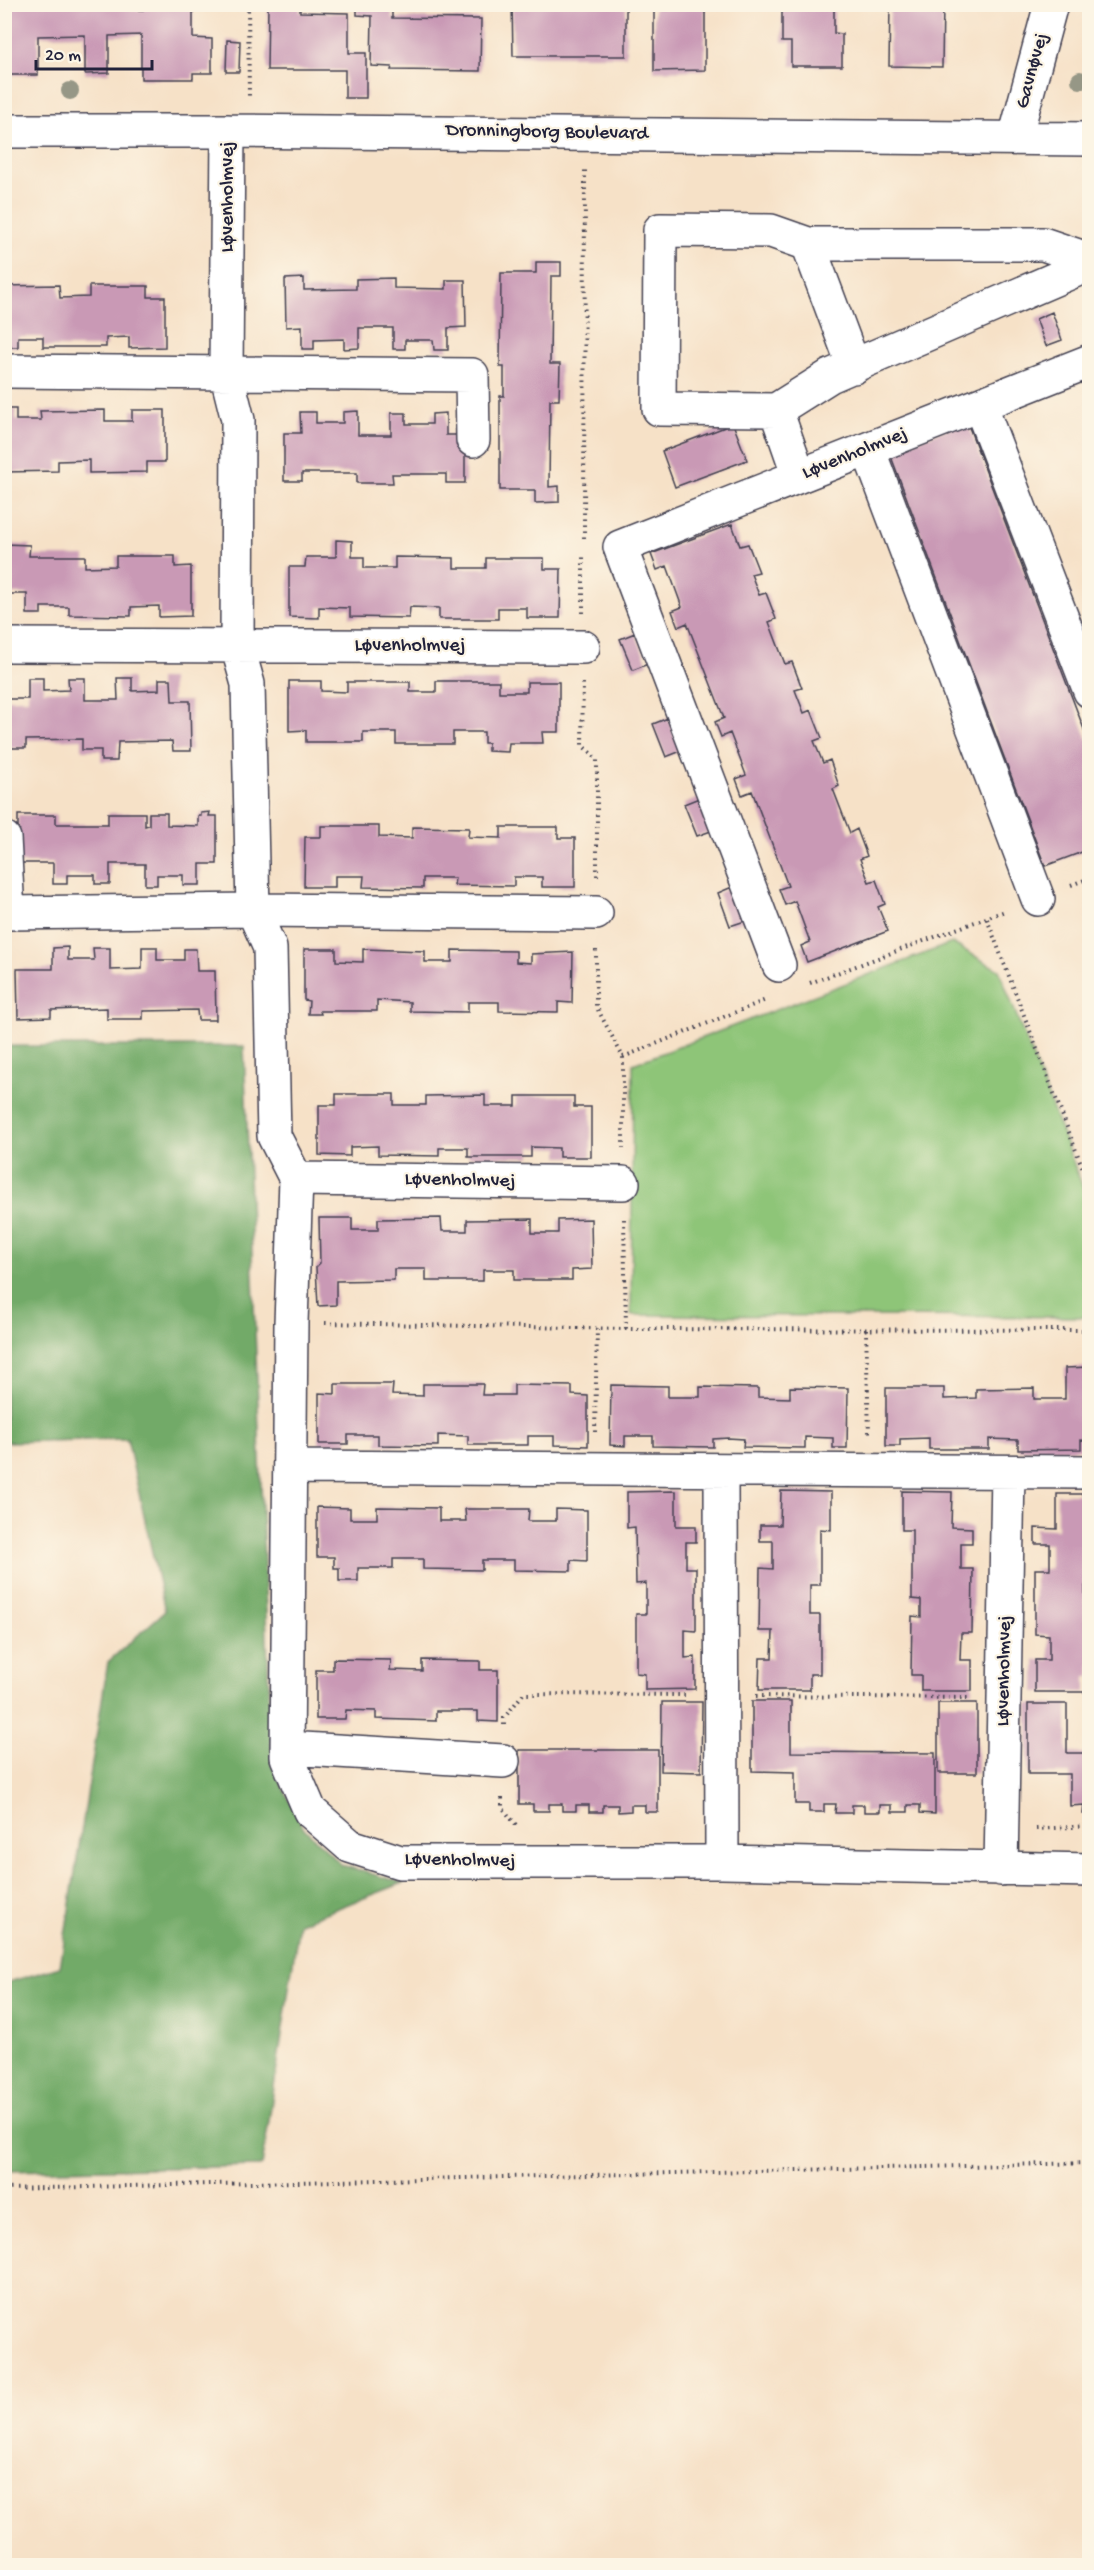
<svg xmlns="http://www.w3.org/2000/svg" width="1094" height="2570" font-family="'Gochi Hand',sans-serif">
<rect width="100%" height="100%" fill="#fcf5e5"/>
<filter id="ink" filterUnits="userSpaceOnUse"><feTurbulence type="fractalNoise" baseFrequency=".0167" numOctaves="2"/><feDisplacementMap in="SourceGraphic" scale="12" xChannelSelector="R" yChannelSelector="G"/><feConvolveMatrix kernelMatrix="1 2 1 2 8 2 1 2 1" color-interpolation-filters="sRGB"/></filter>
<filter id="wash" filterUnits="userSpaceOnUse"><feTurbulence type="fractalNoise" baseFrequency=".008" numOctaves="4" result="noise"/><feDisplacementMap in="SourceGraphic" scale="24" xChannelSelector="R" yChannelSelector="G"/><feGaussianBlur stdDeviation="1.35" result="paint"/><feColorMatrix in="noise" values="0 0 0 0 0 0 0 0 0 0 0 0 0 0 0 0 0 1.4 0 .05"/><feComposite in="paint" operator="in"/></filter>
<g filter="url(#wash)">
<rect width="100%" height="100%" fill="#f6e1c7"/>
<path fill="#8ec578" stroke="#58745a" stroke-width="1.5" d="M952,943L999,970L1089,1203V1317L631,1315L633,1064Z"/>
<path fill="#72aa68" stroke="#4a6652" stroke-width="1.5" d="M4,1046H244L272,1766L304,1828L342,1865L403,1883L299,1923L262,2166L5,2171V1983L60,1967L108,1662L165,1611L127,1439L5,1442Z"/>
<g id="blocks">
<path fill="#c999b5" d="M4,4H132V10H143V4H193V38L212,39V73H193V79H141V35L109,36V73L85,74V35L38,36V75H4Z
M268,4H300V12L349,13V53H366V98H345V70H267Z
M357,4H392V18L481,19L480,71L391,70L392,67L371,66L372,16L357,15Z
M512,4H626V56H513Z
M654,4H705V70L654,71Z
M782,4H834V33L842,34V66H791V42H782Z
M890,4H943L942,67L889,66Z
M227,40L240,41L239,72H226Z
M536,262H561V276H551L550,364H560L559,400H550L549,487L559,486V502L535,503V490H500V396H504V367H500L501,273H536Z
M304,278V290L356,289V279L394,278V288L446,289V280H465L466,327L448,328V350H434L433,340H405V349H393V328H359V348L344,349V339L314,340V349H302V326L286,327L285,279Z
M59,285L60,298L89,297V286H148V297H165V347L129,348V337L106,338V347H43V337H18V347H4V286Z
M1052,312L1062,340L1046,346L1036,319Z
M4,409H16V420H41L40,411L105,410V421H132V410H165V462H147V472L89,473V460L58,461V471L4,472Z
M358,411V435H391V413H406V424H432V414L446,413V435H465V483H446V474H392L393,483H357V473H302V481H284V433H301L300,412H316V423H343V412Z
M967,422L1090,745V849L1045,866L889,451Z
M733,424L747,460L675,487L662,451Z
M732,524L740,546L748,544L759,572L751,574L759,595L766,593L776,619L769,622L785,664L792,662L802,688L795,690L804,713L811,710L822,738L814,741L823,763L830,760L839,786L833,789L850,833L857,829L867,856L860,859L869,882L876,880L885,904L878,907L888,931L807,962L801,946L810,942L795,901L785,905L779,889L788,886L752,791L742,795L736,779L746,775L730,733L721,737L715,722L724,718L687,623L678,627L672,611L682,607L667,566L657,570L651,554Z
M336,540L352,541V557H364V568H395V557L454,558V568H486V558H544V569H561L560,618H527V608H498V619H439V608L410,607L409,618L350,617V608L319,607V618L289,617V567H305L306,557H336Z
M4,544L30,545L29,556H85V567L116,566V556H175V567L191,566V616L159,617V606L131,607V616L69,615V607H41V614H27V594H4Z
M635,633L648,664L633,670L620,639Z
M28,678H43V691L69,690L68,678H85V700H118L117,678H132V691L159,690V679H171L172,701H190L191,751H173L172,741L118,742L117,761H101V750H82V739L26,740V748H4V699H28Z
M289,681H321V691L347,692V682H410V692H436V681H499V692H527V682H559V732H542L543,743H509L508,752L488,751V743H484V732H453V744H396V732H363V742H306V730L289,731Z
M668,718L681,751L666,757L653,724Z
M699,798L711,831L697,836L684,804Z
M210,812L209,816H217V864H200V885H183V875H157V885H145V864H110V884H95V875H67V884H53V863H18V815H56V824H108V813H145V826L149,825V813H167V825L198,826V816H201V813Z
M321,826H379V837L412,838V827L469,828L468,837L501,838V827H558V838H575V887H542V877H514V886L454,885L455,878H423V888L363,887L364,876H335V887H304L305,837H321Z
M732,887L745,921L730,926L718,893Z
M68,947V960H94L93,948H110V970L142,969V947H157V960H184V949H196L197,971H215L216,1020H198L197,1010L143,1011V1019H107V1008L51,1010V1017L18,1018L17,969H53V948Z
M304,949H336V961L363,962V949L425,951V962H452V950L516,951V962L531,963V954L573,952L572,1003L558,1002V1012L499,1011V1002H468V1012L410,1011V1002L377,1000V1011H320L321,1014H308L309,1001L304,1000Z
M336,1094H394V1105H426V1096L485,1095V1106H516V1096H574V1107H591V1157H559V1148L531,1147V1157H468V1148H439V1156L378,1155V1146L350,1147V1156L319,1155V1105H336Z
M319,1218H352V1230H378V1219L441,1218L442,1231H467V1220L532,1219V1233H558V1220L591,1219L592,1269L572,1270V1280H514V1270H483V1281H426V1269H394V1280L336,1281V1305L318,1306L316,1267L320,1263Z
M1090,1367V1441L1081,1440V1449L1018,1450V1440L989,1439V1449H929V1438L900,1439V1446H886V1388H944V1399L976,1398V1389L1034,1388V1399H1065V1368Z
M335,1384H393L392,1395L423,1396V1384H483L482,1395H514V1385L572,1386V1395L588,1396V1446L554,1445V1436H528V1445H468V1436L438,1435V1446L378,1445V1435H348V1444H319V1393L335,1394Z
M611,1385L668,1386V1397H700V1387L758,1388V1397L790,1398V1387L848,1388L847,1448H833V1438L805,1437V1448L743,1447L744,1439L728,1438L713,1439V1447L653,1446V1436H625V1446L610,1445Z
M676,1491V1526H696V1542H686V1568H696V1631L685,1630V1658L695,1657V1689L645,1690V1674L636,1673V1614H646V1583L636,1584L635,1527L627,1528V1492Z
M781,1491L831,1492V1530L820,1529V1585H810V1615H820V1674H810V1690H759L760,1658H772L773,1631H759L760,1568L773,1569V1541H760V1525H780Z
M902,1491L952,1492L951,1527L972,1528V1543H961V1569H973L972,1633H961L960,1660H972V1691H921V1675H911L912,1616L921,1617V1600L912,1599V1530H902Z
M1057,1494H1090V1586H1085V1619L1090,1618V1676H1086V1692H1035V1660H1049V1635L1035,1634V1569H1050V1544H1035V1528L1057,1529Z
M317,1507L350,1508V1519H377V1507L439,1508V1521H466L465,1509H529L528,1521H556V1509L587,1510V1561L571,1560V1571L514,1570V1560H482V1570L423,1569V1559H393V1568H358V1581H339V1568H334V1557H317Z
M333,1659L391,1660L390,1670L422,1671V1660L480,1661V1670H498V1722L478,1721V1711H436V1721L376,1719V1711L346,1710L345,1719H316V1670H333Z
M752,1701H791V1752L935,1753V1814L920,1813V1805H908V1812H892V1805H880V1812H864V1805H852V1813H835L836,1804H824V1812H809V1804H795V1772L752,1771Z
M662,1702H702L701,1772L661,1771Z
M938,1703H977V1773H938Z
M1028,1704H1067V1753H1090V1814H1083L1084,1805L1070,1806V1774H1028Z
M519,1750H658V1812H645V1805H631V1811L618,1812V1805H603V1812H589V1805H576V1811H562V1804H549V1811H533V1804H519Z"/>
</g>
</g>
<g filter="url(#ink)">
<use href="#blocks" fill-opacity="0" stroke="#423f50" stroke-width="1.5"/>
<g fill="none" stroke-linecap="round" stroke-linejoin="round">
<g stroke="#423f50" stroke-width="36">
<path id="minor" d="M4,131H228L1090,139
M228,131L226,372L238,420L237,645L248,684L253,910L270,948L274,1136L296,1179L291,1323L287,1757L310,1811L350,1846L400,1862H722L1090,1870
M1015,138L1051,4
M808,244H1043L1090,260
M4,371L472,375L473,440
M980,405L1090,691
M776,410L659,409L660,230L771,231L808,244L854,367
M868,449L1038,899
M799,476L776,410L830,376L1090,264
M4,645L583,647
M4,838L8,913L253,910L596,913
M779,965L620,547L1090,361
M296,1179L623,1183
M291,1467L1090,1472
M721,1471L722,1862
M287,1748L503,1761
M1001,1869L1008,1472"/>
</g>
<path stroke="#423f50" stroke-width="4" stroke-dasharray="1.5 4.5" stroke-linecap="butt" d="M248,4L249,97
M584,538L585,170
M583,613V557
M583,683L582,745L597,759V876
M1071,885L1090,878
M987,919L1090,1187
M596,950V1006L623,1057V1148
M810,983L1005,911
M623,1057L766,1000
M624,1219L626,1329
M325,1323L626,1329L1090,1330
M866,1329L869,1433
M595,1432L597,1328
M756,1696L968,1698
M504,1725V1718L523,1694L686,1695
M502,1798V1807L516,1825
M1036,1829L1090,1826
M4,2189L1090,2163"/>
<use href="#minor" stroke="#fff" stroke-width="33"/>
</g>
<g fill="#969786">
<circle cx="1080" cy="80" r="9"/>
<circle cx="70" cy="91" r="9"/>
</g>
</g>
<g text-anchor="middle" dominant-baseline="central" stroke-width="4.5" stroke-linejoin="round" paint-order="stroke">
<g font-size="20" fill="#22223b" stroke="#fcf5e5">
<text transform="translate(1033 71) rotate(-75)">Gavnøvej</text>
<text transform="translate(547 133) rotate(1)">Dronningborg Boulevard</text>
<text transform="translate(228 197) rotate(-90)">Løvenholmvej</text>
<text transform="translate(855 454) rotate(-22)">Løvenholmvej</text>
<text x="410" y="646">Løvenholmvej</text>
<text transform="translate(460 1181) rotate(1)">Løvenholmvej</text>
<text transform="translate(1005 1671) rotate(-89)">Løvenholmvej</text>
<text transform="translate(460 1861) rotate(1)">Løvenholmvej</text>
</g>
</g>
<rect width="1094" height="2570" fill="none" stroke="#fcf5e5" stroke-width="24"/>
<path d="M36 60v9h116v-9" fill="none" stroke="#22223b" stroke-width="3"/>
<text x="45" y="60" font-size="18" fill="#22223b" stroke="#fcf5e5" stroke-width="4.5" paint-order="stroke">20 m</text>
</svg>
